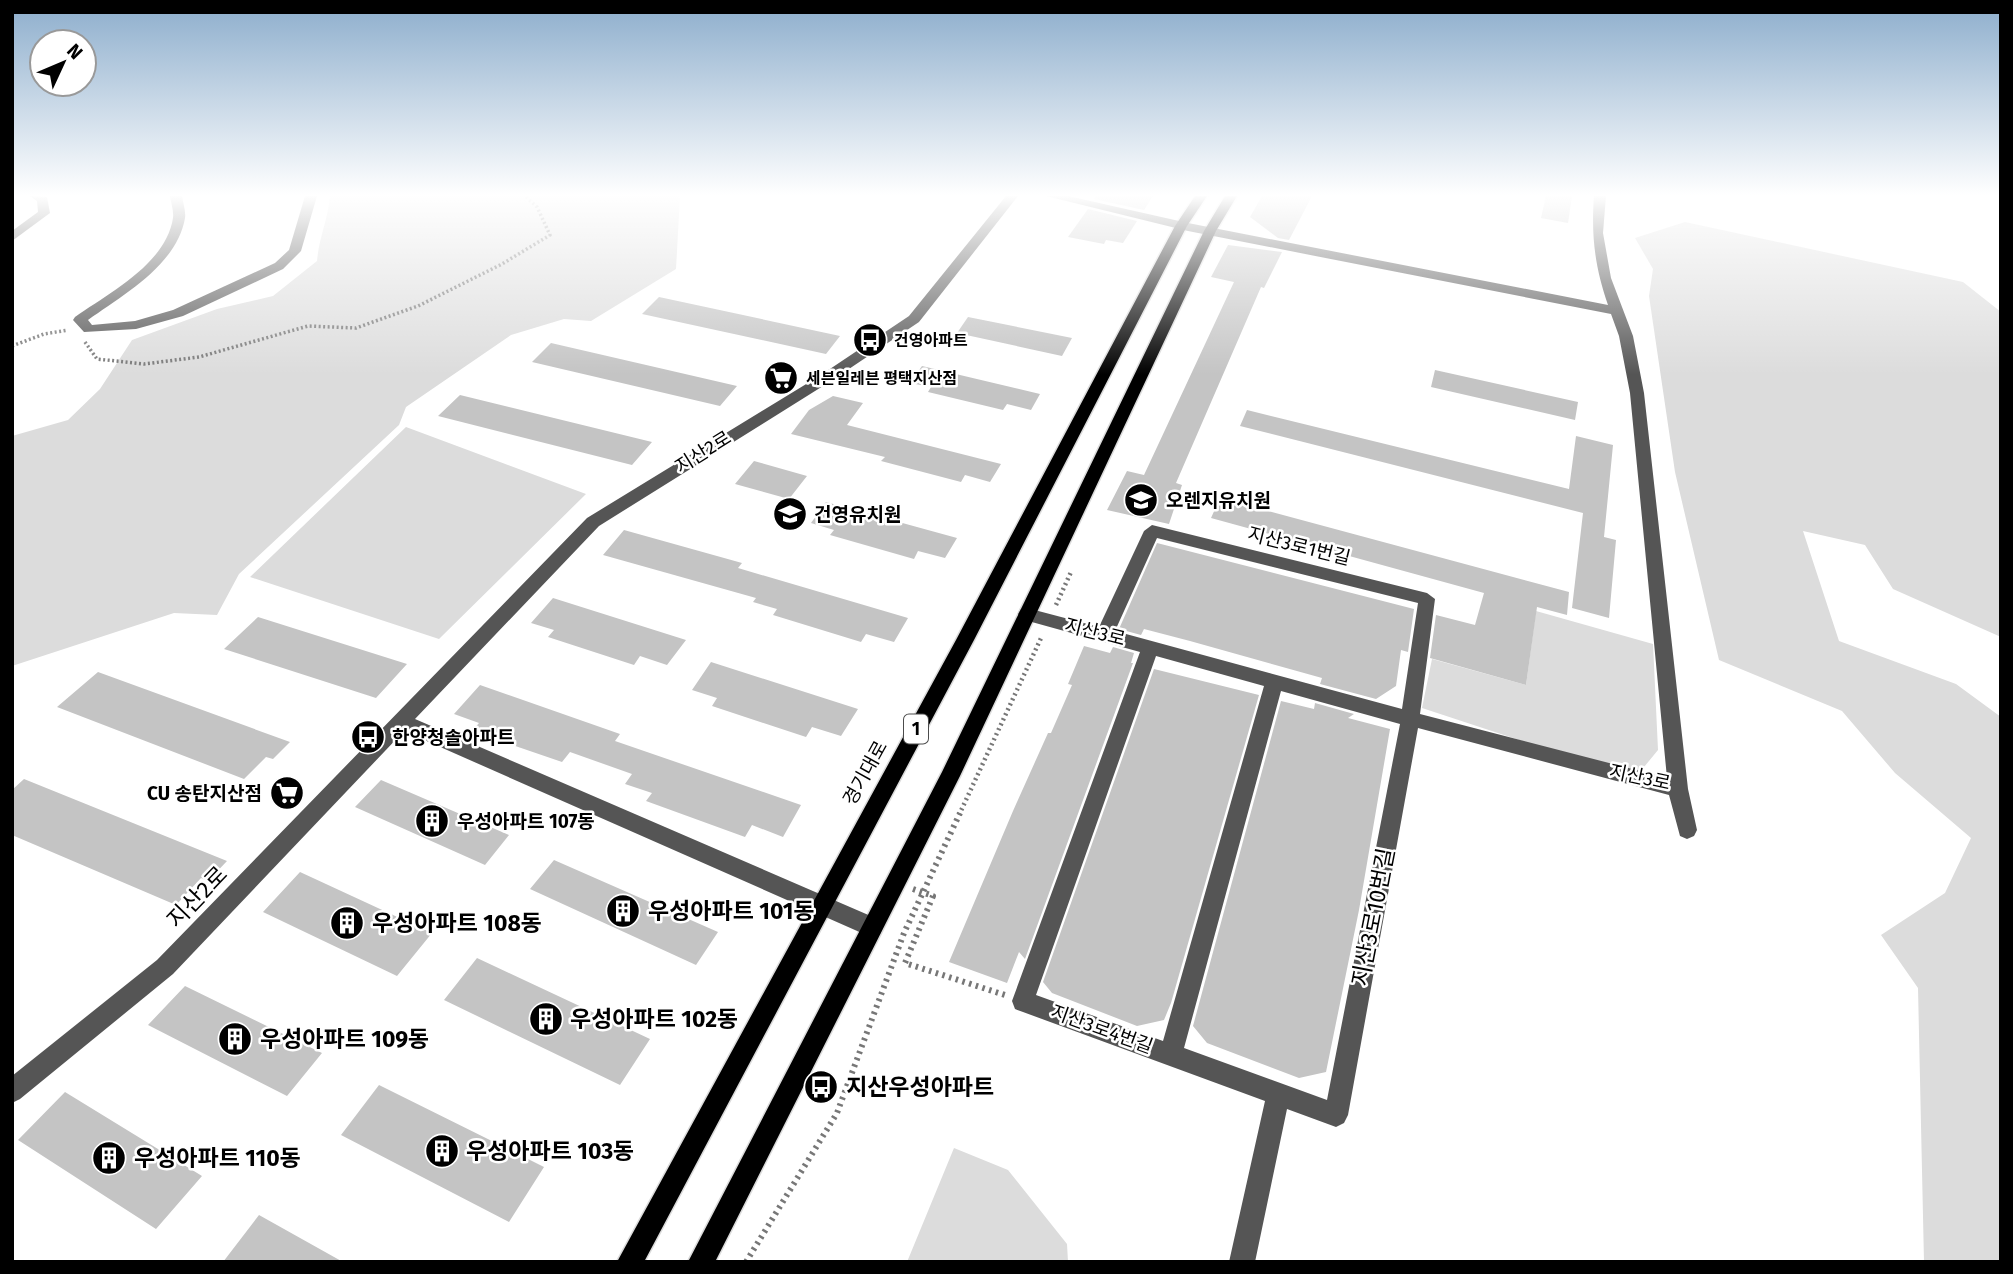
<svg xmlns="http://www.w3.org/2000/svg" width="2013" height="1274" font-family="'Fira Sans','Noto Sans KR',sans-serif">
<rect width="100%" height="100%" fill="#fff"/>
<path fill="#dcdcdc" d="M330,196H680L676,269L591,321L564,319L511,335L406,407L399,425L239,574L217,615L174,613L12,666V436L68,420L100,389L132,340L217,309L273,296L317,261C319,238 328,219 330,196Z
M1685,222L1963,282L2001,312V637L1893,589L1865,545L1803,531L1839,641L1956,684L2001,717V1262H1924L1918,988L1881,935L1945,893L1971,838L1895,773L1842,711L1719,660L1675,472L1649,296L1653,269L1635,238Z
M406,427L586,494L439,639L250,577Z
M1536,611L1653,644L1658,750L1635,778L1422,708L1432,659L1526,685Z
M954,1148L1008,1170L1067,1244L1068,1262H907Z"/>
<path fill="#c4c4c4" d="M1096,196H1153L1144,210L1094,199Z
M1262,196H1312L1289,240L1278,238L1250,217Z
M1546,196H1572L1568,223L1541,218Z
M1088,209L1137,221L1123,243L1106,240L1104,244L1068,237Z
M1228,245L1282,252L1264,288L1261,287L1176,483L1182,485L1169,524L1107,510L1127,471L1144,475L1234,282L1211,277Z
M659,297L840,336L826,354L642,314Z
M968,317L1072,338L1062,356L957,333Z
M551,343L737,386L720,406L532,362Z
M922,366L1040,394L1031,410L1007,404L1003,410L928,392L931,387L910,383Z
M1435,370L1578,402L1575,420L1431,387Z
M460,395L652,442L632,465L438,416Z
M833,396L863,403L847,425L1001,464L990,482L965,475L961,482L881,461L885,457L791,434L809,410Z
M1247,410L1569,489L1576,436L1613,445L1604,537L1616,540L1609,618L1572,608L1583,513L1240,426Z
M754,461L807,476L789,499L735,484Z
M1220,498L1569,592L1567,615L1537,607L1526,685L1430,658L1436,615L1475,625L1484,593L1211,518Z
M826,502L957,538L945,558L918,551L914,559L830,535L834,530L811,523Z
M624,530L742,563L738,568L908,618L894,642L866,634L861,642L773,615L777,609L753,602L756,598L603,555Z
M1157,543L1414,609L1408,652L1401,650L1396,686L1376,699L1320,684L1322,678L1190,641L1144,629L1141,635L1119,629Z
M553,598L686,640L667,665L640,656L634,665L548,637L554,630L531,623Z
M258,617L407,664L376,698L224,649Z
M1084,646L1110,653L1113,647L1134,653L1131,663H1133L1025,959L1019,952L1007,983L949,962L1013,811L1048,733H1051L1072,685L1068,684Z
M711,662L858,709L841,736L812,727L806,737L712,706L717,698L692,690Z
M1154,669L1259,695L1171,1003L1164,1020L1137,1026L1052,993L1043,982Z
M98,672L290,742L273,759L266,757L244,779L57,707Z
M480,685L620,734L615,741L801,805L783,837L752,825L745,837L646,801L652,793L625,784L632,774L570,752L562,762L472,731L479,723L454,714Z
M1281,701L1314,709L1315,703L1354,714L1348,718L1390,729L1359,910L1326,1072L1299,1078L1207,1043L1193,1026Z
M24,779L227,861L208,881L201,878L176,905L12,835V790Z
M381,780L509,835L485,865L355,807Z
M554,860L718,932L696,965L530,889Z
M300,872L432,933L397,976L263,912Z
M477,958L650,1039L620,1085L444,1000Z
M185,986L322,1053L287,1096L148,1025Z
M379,1085L544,1167L509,1222L341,1135Z
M65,1092L202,1176L156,1229L18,1140Z
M259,1215L343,1262H223Z"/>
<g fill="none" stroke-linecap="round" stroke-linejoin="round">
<g stroke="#dbdbdb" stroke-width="3">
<path id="major" d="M1195,196H1207L1187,226L974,640L644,1262H617L956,640L1175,226Z
M1225,196H1237L1216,231L960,776L715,1262H688L942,772L1204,231Z"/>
</g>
<path stroke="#777" stroke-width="3.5" stroke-dasharray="2 2.5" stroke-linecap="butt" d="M85,342L97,359L144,364L199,357L308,326L356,328L418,306L502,264L550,235L537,207L525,196
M12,346L44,334L68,330"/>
<path stroke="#777" stroke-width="4.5" stroke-dasharray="2 3.5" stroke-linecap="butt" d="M1056,605L1071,572
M959,815L1042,636"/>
<path stroke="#777" stroke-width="6" stroke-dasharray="2.5 4.5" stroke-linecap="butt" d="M913,889L933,896L905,963L1005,995
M746,1262L837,1113L904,933L960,813"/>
<path fill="#555" fill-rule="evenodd" d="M30,196L47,197L50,213L12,241V231L38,212L37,201Z
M170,196H182C183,203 186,211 185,218C177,265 123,295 88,320L92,325L135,321L173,310L275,263L289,250L305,196H317L301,251L283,269L183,316L136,329L84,332L73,320L75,317C109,293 166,264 173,218C174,211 171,203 170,196Z
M1006,196H1018L919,322L831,381L599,526L415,719L880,920L883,927L880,934L872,937L864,934L404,731L173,974L20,1099L12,1103V1076L157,960L587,518L821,375L909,316Z
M1046,196H1068L1188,223L1608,305C1595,267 1591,237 1594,196H1606L1603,233L1611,278L1633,336L1644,393L1688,789L1697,830L1694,836L1687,839L1680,836L1669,795L1418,728L1348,1115L1344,1123L1336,1127L1287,1109L1255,1262H1229L1265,1101L1023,1012L1015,1009L1012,1001L1140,652L1021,619L1018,614L1021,609L1027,608L1099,627L1144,531L1152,525L1427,593L1435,599L1420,714L1667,778L1630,393L1619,336L1611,314L1188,231ZM1157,538L1418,603L1402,709L1115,631ZM1156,656L1264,686L1163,1041L1036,995ZM1281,691L1400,724L1327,1100L1184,1048Z"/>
<use href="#major" fill="#000" fill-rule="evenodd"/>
</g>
<linearGradient id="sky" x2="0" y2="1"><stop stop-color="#8cadcc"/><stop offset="0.52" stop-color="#fff"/><stop offset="1" stop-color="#fff" stop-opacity="0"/></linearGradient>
<rect width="2013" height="375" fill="url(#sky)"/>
<defs>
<g id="bus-disc" transform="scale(1.75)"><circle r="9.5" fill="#000" stroke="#fff"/><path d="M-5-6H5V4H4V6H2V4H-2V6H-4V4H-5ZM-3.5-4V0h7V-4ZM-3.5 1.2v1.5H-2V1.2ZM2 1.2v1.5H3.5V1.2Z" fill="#fff"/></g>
<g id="supermarket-disc" transform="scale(1.75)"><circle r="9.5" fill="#000" stroke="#fff"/><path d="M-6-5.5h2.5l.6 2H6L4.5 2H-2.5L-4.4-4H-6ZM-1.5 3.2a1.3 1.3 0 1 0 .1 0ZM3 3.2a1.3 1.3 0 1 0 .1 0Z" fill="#fff"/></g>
<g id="school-disc" transform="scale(1.75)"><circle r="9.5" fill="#000" stroke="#fff"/><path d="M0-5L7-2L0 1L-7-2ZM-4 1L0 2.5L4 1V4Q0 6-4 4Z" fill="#fff"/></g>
<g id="building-disc" transform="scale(1.75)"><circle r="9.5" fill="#000" stroke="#fff"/><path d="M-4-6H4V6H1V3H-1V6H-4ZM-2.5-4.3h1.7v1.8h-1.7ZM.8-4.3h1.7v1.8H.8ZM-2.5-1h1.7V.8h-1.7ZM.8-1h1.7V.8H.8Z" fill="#fff"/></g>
</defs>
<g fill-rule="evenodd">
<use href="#bus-disc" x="870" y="340"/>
<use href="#supermarket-disc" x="781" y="378"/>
<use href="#school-disc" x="1141" y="500"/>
<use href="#school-disc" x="790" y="514"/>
<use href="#bus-disc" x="368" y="737"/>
<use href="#supermarket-disc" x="287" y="793"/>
<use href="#building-disc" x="432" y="821"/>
<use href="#building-disc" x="623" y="911"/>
<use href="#building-disc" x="347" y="923"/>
<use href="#building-disc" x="546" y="1019"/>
<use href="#building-disc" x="235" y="1039"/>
<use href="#bus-disc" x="821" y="1087"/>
<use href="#building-disc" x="442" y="1151"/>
<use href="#building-disc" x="109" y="1158"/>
</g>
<g text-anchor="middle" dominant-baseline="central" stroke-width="5" stroke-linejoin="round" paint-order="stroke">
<g font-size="16" font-weight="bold" fill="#000" stroke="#fff" text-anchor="start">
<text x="894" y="340">건영아파트</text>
<text x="806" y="378">세븐일레븐 평택지산점</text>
</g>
<rect fill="#fff" stroke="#4c4c4c" stroke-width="2" x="904" y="714.5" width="24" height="29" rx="5"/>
<g font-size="18" font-weight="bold" fill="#000">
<text x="916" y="729">1</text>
</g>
<g font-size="19" fill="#000" stroke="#fff">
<text transform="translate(703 452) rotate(-32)">지산2로</text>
<text transform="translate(1299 546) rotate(14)">지산3로1번길</text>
<text transform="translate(1095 632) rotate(14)">지산3로</text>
<text transform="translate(865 773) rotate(-61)">경기대로</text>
<text transform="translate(1640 777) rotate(12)">지산3로</text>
<text transform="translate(1102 1029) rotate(20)">지산3로4번길</text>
</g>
<g font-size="19" font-weight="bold" fill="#000" stroke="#fff" text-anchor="start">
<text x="1166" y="500">오렌지유치원</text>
<text x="814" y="514">건영유치원</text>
<text x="392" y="737">한양청솔아파트</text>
<text x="262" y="793" text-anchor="end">CU 송탄지산점</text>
<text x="457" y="821">우성아파트 107동</text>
</g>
<g font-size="23" fill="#000" stroke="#fff">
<text transform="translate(197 897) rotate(-46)">지산2로</text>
<text transform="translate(1373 917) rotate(-79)">지산3로10번길</text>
</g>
<g font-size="23" font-weight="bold" fill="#000" stroke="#fff" text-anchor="start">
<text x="648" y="911">우성아파트 101동</text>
<text x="372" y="923">우성아파트 108동</text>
<text x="570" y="1019">우성아파트 102동</text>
<text x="260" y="1039">우성아파트 109동</text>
<text x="846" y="1087">지산우성아파트</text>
<text x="466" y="1151">우성아파트 103동</text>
<text x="134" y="1158">우성아파트 110동</text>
</g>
</g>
<rect width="2013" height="1274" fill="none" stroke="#000000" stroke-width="28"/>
<g transform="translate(63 63) rotate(46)"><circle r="33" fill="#ffffff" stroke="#999999" stroke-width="2"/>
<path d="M0-5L12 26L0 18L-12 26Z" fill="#000000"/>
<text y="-10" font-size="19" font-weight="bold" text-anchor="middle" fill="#000000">N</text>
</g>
</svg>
